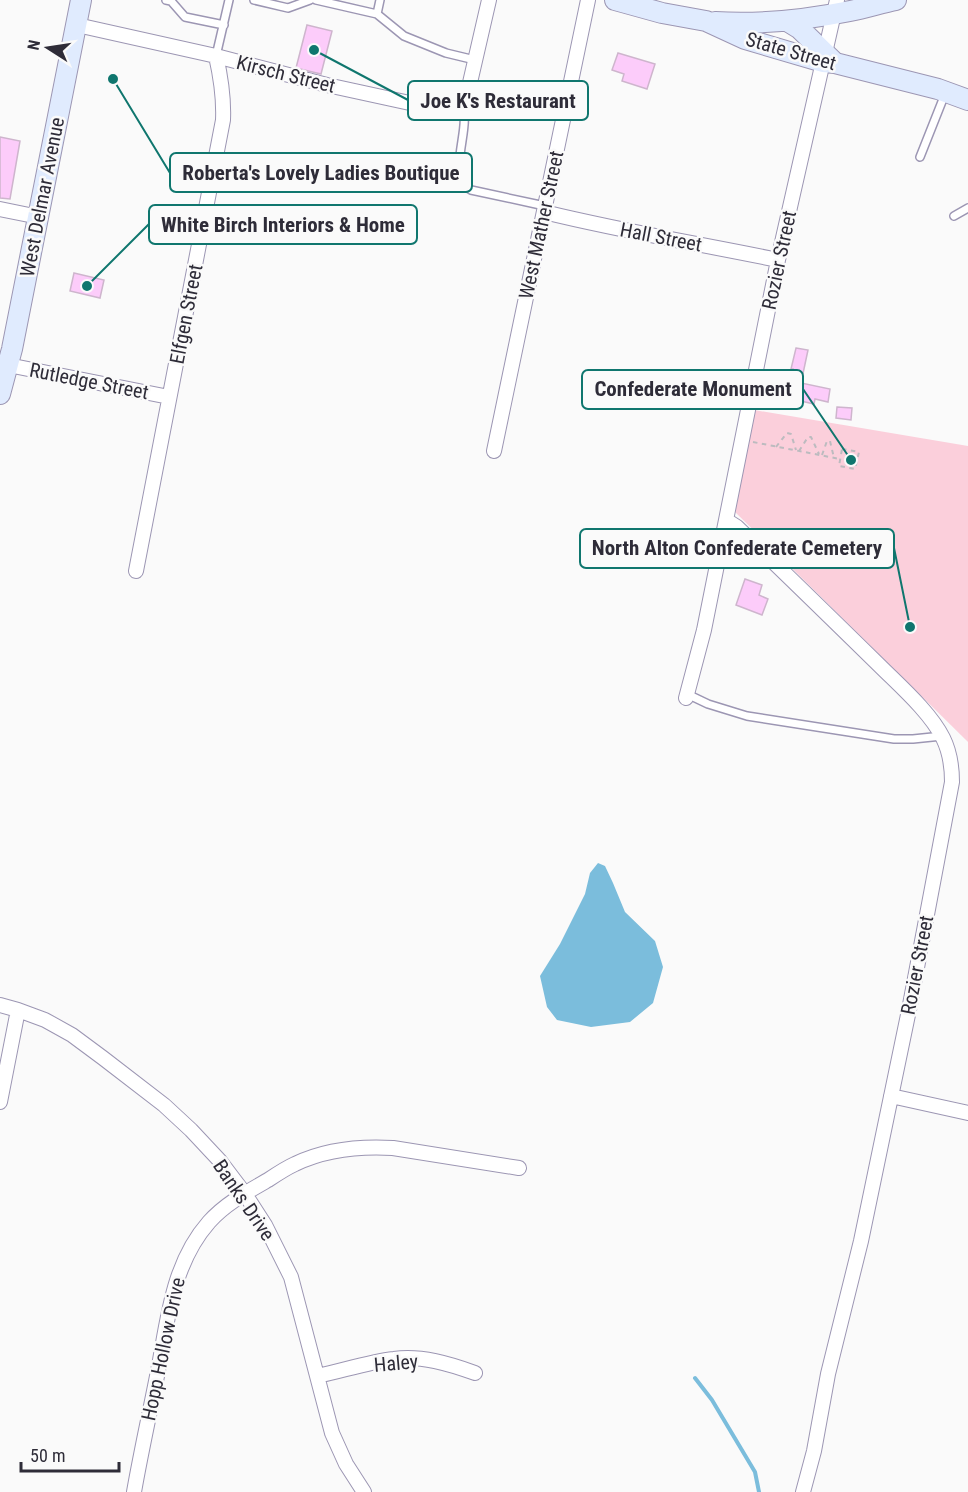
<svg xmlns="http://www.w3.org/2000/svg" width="968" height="1492" font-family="'Roboto Condensed',sans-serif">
<rect width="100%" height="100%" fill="#fafafa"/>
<path fill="#fbcfdb" d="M754,410L968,446V742L734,511Z"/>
<path fill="#7bbddc" d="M598,863L605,866L613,883L625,912L655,941L663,967L653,1003L630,1022L591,1027L557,1020L547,1007L540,976L560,944L585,894L590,873Z"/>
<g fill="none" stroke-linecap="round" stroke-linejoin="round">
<path stroke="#7bbddc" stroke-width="4" d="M695,1378L712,1400L755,1472L759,1492"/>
</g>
<path fill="#fcccfa" stroke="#ceb5cd" stroke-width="1.5" d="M307,25L332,31L321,74L296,68Z
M618,53L655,64L647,89L622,81L624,74L612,70Z
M0,137L20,141L10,199L0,198Z
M74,273L104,280L100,298L70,291Z
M796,348L808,350L801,383L830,389L828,402L815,399L814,404L792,399L793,393L788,392L793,369H791Z
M837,407L852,408L851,420L836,418Z
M745,579L762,585L759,595L768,599L762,615L736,605Z"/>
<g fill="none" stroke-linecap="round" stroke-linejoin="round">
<g stroke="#9c96b3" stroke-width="10">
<path id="lane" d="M166,0L171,1L185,17L224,25
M254,0L288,8L310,0
M316,0L377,14L380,0
M377,14L404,36L446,53L475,60
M216,56L229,0
M460,103C473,122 451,160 463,185L471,190L545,206
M920,157L945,94
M954,216L968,208
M687,694L708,704L747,716L894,739H913L942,736"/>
</g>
<g stroke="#9c96b3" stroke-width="16">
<path id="street" d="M77,25L216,56L327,85L419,105L442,108H450L457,106L462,101L469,87L489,0
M0,209L39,217
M544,212C621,231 700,244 778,260
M8,365L169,397
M494,451L588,0
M726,520L737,527C785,573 832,619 879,665C900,686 930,712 943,738C950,752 952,766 952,782L909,1010L861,1241L828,1374L814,1451L803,1492
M136,571L223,120C224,98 221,78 216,56
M686,698L704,630L778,260L837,0
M0,1005L18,1010L45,1020L72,1035L103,1058L164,1105L191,1130L220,1161L245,1194L265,1225L291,1277L332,1433L346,1464L364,1492
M891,1096L968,1113
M0,1102L18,1010
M317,1376C342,1371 368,1362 394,1359C421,1355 450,1364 475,1373
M134,1492C141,1452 150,1412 158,1371C168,1319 172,1264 209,1222C225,1204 247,1192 268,1180C277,1174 286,1168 295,1164C326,1149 359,1146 393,1148L519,1168"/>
</g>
<g stroke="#9c96b3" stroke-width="22">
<path id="secondary" d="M615,0L662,13L706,21L745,39L823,62L835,63L938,89L968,100
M787,21L800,29L835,63
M715,22C761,25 805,20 850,11C866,8 881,3 896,0
M0,394L12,349L81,0"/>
</g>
<path stroke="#bcbbbf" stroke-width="2" stroke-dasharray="4.5 4.5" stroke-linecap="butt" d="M753,442L840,459
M776,447L787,433L791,434L796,450
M842,449L859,452L855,469L839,466Z
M799,451L808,437H811L819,454
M822,455L827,441H830L834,458"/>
<use href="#lane" stroke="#fff" stroke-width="7"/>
<use href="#street" stroke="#fff" stroke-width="14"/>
<use href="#secondary" stroke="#e0ebfe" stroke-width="20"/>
</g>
<g text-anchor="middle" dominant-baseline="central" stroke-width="5" stroke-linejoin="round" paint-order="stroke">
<g font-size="20" fill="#2e2c38" stroke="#fafafa">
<text transform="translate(791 51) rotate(16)">State Street</text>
<text transform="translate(286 74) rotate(14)">Kirsch Street</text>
<text transform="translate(42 197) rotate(-79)">West Delmar Avenue</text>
<text transform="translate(541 225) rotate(-78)">West Mather Street</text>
<text transform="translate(661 237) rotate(11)">Hall Street</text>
<text transform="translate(779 260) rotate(-78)">Rozier Street</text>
<text transform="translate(186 314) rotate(-79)">Elfgen Street</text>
<text transform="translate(89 381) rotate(11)">Rutledge Street</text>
<text transform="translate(917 965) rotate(-79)">Rozier Street</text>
<text transform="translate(244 1200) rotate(56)">Banks Drive</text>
<text transform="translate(163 1349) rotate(-78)">Hopp Hollow Drive</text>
<text transform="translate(396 1363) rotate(-5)">Haley</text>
</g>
</g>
<path fill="none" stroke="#0f766e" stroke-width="2" d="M314 50L408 100M113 79L170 173M87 286L149 224M851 460L803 389M910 627L894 548"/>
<g fill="#0f766e" stroke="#fafafa" stroke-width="2">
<circle cx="314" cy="50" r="6"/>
<circle cx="113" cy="79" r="6"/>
<circle cx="87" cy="286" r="6"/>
<circle cx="851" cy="460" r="6"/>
<circle cx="910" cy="627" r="6"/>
</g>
<g fill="#fafafa" stroke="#0f766e" stroke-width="2">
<rect x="408" y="81" width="180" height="39" rx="6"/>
<rect x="170" y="153" width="302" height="39" rx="6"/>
<rect x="149" y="205" width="268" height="39" rx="6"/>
<rect x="582" y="370" width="221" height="39" rx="6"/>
<rect x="580" y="529" width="314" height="39" rx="6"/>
</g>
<g font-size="21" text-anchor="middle" font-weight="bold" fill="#2e2c38">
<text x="498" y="108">Joe K's Restaurant</text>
<text x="321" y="180">Roberta's Lovely Ladies Boutique</text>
<text x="283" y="232">White Birch Interiors &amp; Home</text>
<text x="693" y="396">Confederate Monument</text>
<text x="737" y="555">North Alton Confederate Cemetery</text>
</g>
<g transform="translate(48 48) rotate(282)" stroke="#fafafa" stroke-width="4.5" paint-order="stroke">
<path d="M0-4.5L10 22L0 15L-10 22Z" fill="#2e2c38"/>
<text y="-9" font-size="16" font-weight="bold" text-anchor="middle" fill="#2e2c38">N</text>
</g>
<path d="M21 1462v9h98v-9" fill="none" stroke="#2e2c38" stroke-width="3"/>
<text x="30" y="1462" font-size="18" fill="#2e2c38" stroke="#fafafa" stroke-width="4.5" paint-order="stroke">50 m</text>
</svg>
